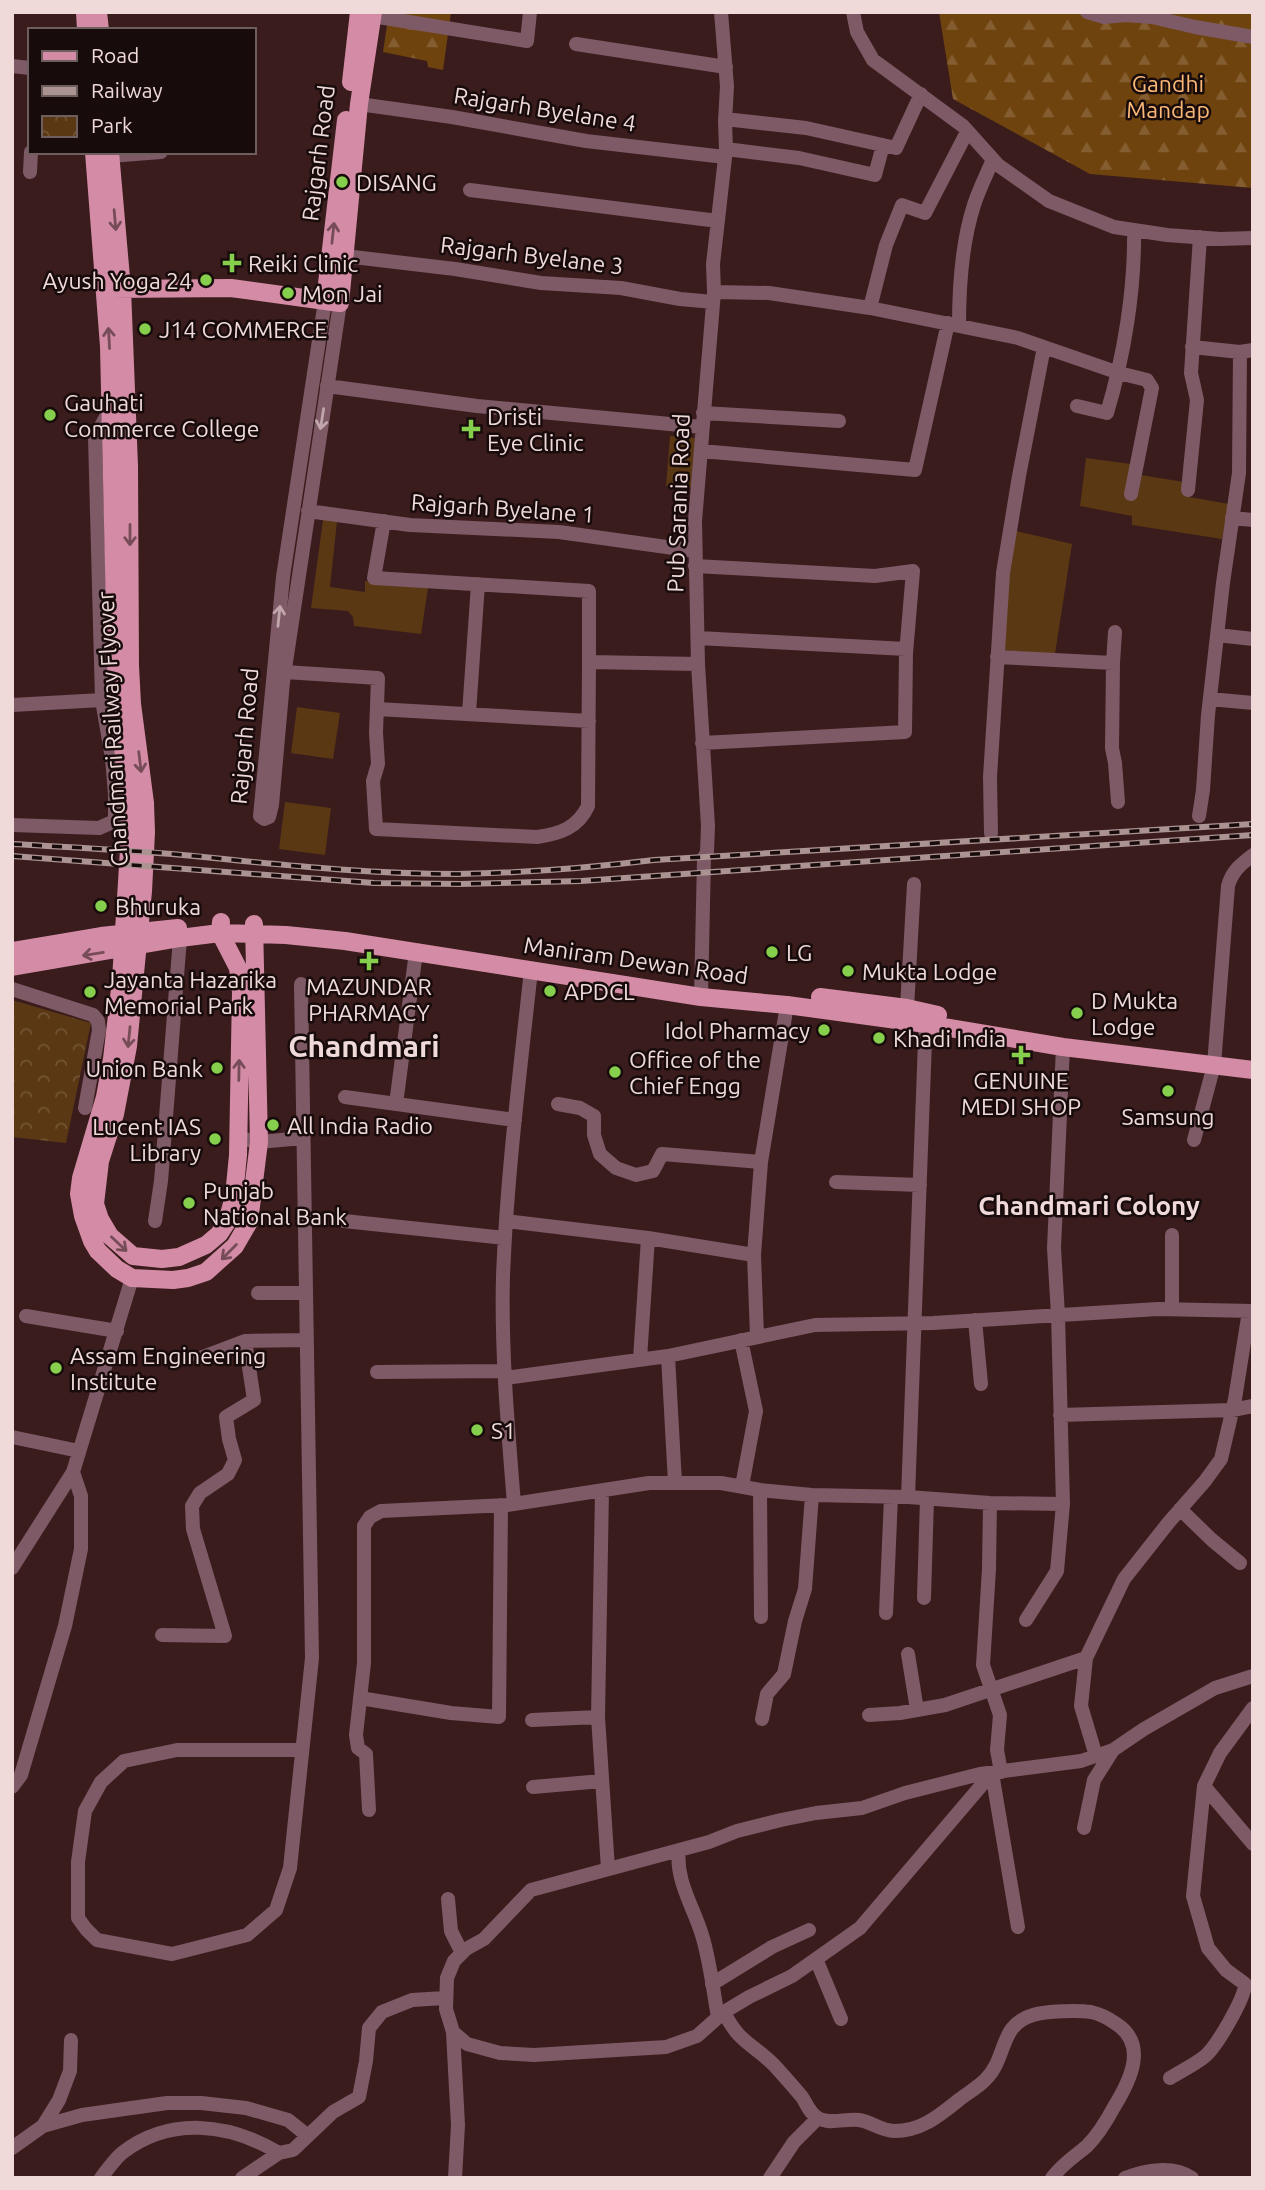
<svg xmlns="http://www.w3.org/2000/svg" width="1265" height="2190" font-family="Ubuntu,sans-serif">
<defs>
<pattern id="forest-firs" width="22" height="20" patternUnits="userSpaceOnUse" patternTransform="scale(1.75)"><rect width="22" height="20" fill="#6f430e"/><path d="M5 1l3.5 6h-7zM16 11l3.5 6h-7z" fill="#845e30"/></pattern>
<pattern id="park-crowns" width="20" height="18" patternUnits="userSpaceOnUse" patternTransform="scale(1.75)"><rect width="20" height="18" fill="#5a3813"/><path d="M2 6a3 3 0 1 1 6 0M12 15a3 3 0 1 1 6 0" fill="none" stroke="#725435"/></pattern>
</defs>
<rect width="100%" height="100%" fill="#3a1c1d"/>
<path fill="#5a3813" d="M670,436L696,438L692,488L666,486Z
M1086,458L1131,464L1141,475L1190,483L1189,497L1229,504L1222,539L1132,525V516L1080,506Z
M338,512L330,587L365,592V581L428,588L421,634L354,626L353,617L348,611L311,608L324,513Z
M1012,530L1072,544L1055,654L999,650Z
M297,707L340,713L333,759L291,753Z
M285,802L331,808L325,855L279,849Z"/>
<path fill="url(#forest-firs)" d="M389,12H451L443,70L428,67L427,61L383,52Z
M939,12H1253V188L1090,174L953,99Z"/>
<path fill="url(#park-crowns)" d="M12,1000L91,1023L66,1143L12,1137Z"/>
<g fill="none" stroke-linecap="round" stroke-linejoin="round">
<path stroke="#7d5a66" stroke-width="14" d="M853,12L857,32L873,60L963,126L998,165L1049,201L1114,227L1167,235L1220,239L1253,238
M1087,12L1104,17L1126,15L1152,17L1195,27L1253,37
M372,16L527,41L530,12
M576,44L726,67
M12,66L30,68
M359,104L452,117L586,141L725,157
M725,119L806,128L896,148L921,94
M726,149L799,158L875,175L883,145
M110,156L161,152
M30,172L31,152
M470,190L718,221
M345,256L455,269L541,283L621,288L680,299L713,302
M714,292L769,293L870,308L886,245L902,205L925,213L967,132
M325,301L283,577L261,806L260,816L264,819L269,817L272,805L283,682L340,303
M870,308L1018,338L1119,373L1147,380L1152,388L1131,494
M959,325C959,286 962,242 974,205C979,189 987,174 993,159
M1192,347L1240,352
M327,386L477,406L702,427
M1077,406L1107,413C1124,356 1135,290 1134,230
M703,413L839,421
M701,451L915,470L948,323
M1188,490L1197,400L1191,373L1200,237
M308,511L410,525L559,532L695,551
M1232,518L1253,520
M384,521L374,578L589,591V662
M695,566L875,576L913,571L906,653L905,732L702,743
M1217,635L1253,639
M698,638L906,649
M997,657L1113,663L1115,632
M1113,663L1112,748L1115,763L1118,802
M285,672L378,678L376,733L378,764L373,781L376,829L537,837C559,834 578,828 588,806L589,662L698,664
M1210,699L1253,703
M12,705L102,700
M377,709L589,721
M469,713L478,584
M1199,816L1203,790L1208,715L1223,583L1239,473L1240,352L1253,350
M12,825L99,828L115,821V794L112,758L102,700L95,437L111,408
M991,833L990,777L1003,573L1019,476L1044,347
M301,984L312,1658L290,1868L276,1910L247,1935L172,1954L97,1940L86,1929L78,1918V1862L85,1811L101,1782L124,1761L177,1750H302
M12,989L93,1015L98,1021L99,1030L85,1108
M701,997L704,858L707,852L708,826L698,664L695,521L714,292L713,264L726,149L725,122L727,86L721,12
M907,1008L914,884
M345,1097L515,1120
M396,1104L416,952
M558,1104L580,1108L594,1116V1135L600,1154L616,1168L636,1175L653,1171L662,1154L761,1162
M238,1138L259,1142L303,1138
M1194,1140L1214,1065L1228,886C1232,871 1241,864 1253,855
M836,1182L920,1185
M155,1221L161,1181L180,938
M344,1221L505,1238
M506,1221L648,1238
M1172,1235V1309
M754,1255L757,1336
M258,1293H306
M26,1316L117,1331
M975,1320L981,1384
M741,1340L756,1411L742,1486
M668,1356L675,1483
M200,1358L245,1341
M640,1359L648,1238L754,1255L761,1162L787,1005
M377,1372L505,1371
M505,1378L668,1356L815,1325L933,1323L1158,1309L1253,1311
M1060,1415L1232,1410L1253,1406
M12,1437L79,1451
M760,1490L761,1617
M602,1491L598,1717L608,1869
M908,1497L926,1014
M990,1503L989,1569L983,1665L1000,1715L997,1750L1001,1772
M514,1504C508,1428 501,1352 503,1276C507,1174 520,1072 531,970
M1180,1509L1212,1540L1240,1563
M12,1568L73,1472L132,1278
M924,1598L927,1499
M886,1613L891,1497
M1026,1620L1057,1571L1063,1504L1058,1315L1054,1248L1063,1047
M162,1635L225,1636L193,1529L192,1506L200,1493L228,1474L235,1460L229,1439L226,1417L254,1400L245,1341L307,1340
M908,1654L917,1710
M1086,1658L1081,1706L1096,1756
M360,1698L451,1713L499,1717L501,1505
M869,1715L900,1713L945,1705L1086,1658L1124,1579L1169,1522L1205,1481L1221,1459L1235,1399L1249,1311
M762,1719L767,1694L784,1674L795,1621L805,1589L812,1495
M532,1720L598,1717
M1204,1786L1253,1844
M12,1787L21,1775L65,1626L81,1549V1496L73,1472
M533,1787L602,1781
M369,1810L366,1754L358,1748L356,1735L364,1663V1526L370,1517L381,1511L507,1505L649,1483H721L760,1490L812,1495L908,1497L990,1503L1063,1504
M1084,1828L1094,1780L1113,1750
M679,1850C675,1880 694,1908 702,1935C710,1961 713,1990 718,2017
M448,1899L451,1931L462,1953
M816,1959L841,2019
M712,1984L772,1947L809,1930
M724,2012C738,2042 753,2044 774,2065C783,2075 793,2086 802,2097C807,2104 809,2113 818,2118C830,2125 846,2118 859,2120C872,2122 881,2131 894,2131C922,2131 940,2115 960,2099C968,2093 978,2087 985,2080C1008,2058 998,2025 1033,2015C1046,2011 1078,2010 1091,2012C1100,2014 1108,2018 1115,2023C1149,2044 1130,2081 1114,2107C1107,2120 1098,2135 1087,2146C1073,2158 1064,2162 1052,2178
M453,2032L467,2044L500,2053L534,2055L666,2047L697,2036L724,2012L749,1997L792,1976L860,1928L992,1773L1018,1927
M1170,2078C1181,2071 1194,2065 1204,2057C1216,2048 1245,1998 1245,1984L1226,1970L1208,1948L1193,1896L1204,1786L1220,1753L1253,1708
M43,2126L59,2100L70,2071L71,2040
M12,2148L43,2126L82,2115L167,2103H201L246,2108L288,2120L308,2136
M101,2178C107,2170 114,2160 122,2153C170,2116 229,2123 279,2153
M242,2178L279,2153L293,2150L333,2112L359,2097L366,2061L369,2028L382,2012L412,2000L445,1998
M455,2178L458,2125L453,2032L446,2009L447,1978L454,1961L466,1949L484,1939L531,1890L709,1842L737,1831L781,1820L816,1813L862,1808L905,1793L980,1774L1081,1761L1113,1750L1144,1729L1215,1688L1253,1676
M770,2178L794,2142L818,2118
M1125,2178C1145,2170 1173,2165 1192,2178"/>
<path stroke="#d48ca6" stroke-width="18" d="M85,12L86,30
M98,12L100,30
M351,82L359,12
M94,152L109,346L117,700L128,788L130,833L121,980L112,1059L105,1097L81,1178L79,1194L83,1216L92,1241L98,1251L117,1269L132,1278L173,1280L188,1278L206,1272L235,1246L249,1222L259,1142L254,924
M110,152L122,289L129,466L130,666L132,704L145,803L146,832L143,891L128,1046L115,1114L100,1161L95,1204L100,1219L110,1236L133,1256L162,1259L179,1257L206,1245L219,1234L227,1222L234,1196L238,1155L241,992L238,968L220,933L221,922
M112,289L231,288L340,303L359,104L373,12
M325,301L346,120
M12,951L101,936L178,928
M12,967L180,938L220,933L286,935L345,941L701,997L787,1005L926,1024L1063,1047L1253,1070
M820,997L907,1008L938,1015"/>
<g stroke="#ab9392" stroke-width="6">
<path id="rail" d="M12,844C83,848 154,851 224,859C302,867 379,874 457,874C523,873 588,868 654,860L1253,824
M12,856L374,883L461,884L581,881L1253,835"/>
</g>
<use href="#rail" stroke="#180b0b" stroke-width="3.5" stroke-dasharray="10" stroke-linecap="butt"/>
</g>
<defs><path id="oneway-shaft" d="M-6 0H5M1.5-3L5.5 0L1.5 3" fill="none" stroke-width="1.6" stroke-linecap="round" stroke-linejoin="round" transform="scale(1.75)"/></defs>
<g stroke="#764c58">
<use href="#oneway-shaft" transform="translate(115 220) rotate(85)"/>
<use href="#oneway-shaft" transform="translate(333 233) rotate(-84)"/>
<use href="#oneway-shaft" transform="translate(109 338) rotate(-93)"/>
<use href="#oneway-shaft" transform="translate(130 535) rotate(90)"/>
<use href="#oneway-shaft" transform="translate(140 762) rotate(83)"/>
<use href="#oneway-shaft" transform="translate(93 954) rotate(171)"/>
<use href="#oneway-shaft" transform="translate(129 1037) rotate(96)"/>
<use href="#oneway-shaft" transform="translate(239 1070) rotate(-89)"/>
<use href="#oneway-shaft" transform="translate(119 1244) rotate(43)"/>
<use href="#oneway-shaft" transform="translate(229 1252) rotate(135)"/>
</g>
<g stroke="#c1a7ab">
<use href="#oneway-shaft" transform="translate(322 419) rotate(99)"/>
<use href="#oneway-shaft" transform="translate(279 616) rotate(-84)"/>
</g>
<g fill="#85cf4c" stroke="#180b0b" stroke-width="2.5">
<circle cx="342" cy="182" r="7"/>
<path d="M228.5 252.5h7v7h7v7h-7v7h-7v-7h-7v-7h7z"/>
<circle cx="206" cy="280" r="7"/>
<circle cx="288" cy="293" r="7"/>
<circle cx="145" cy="329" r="7"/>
<circle cx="50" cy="415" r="7"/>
<path d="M467.5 418.5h7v7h7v7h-7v7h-7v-7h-7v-7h7z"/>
<circle cx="101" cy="906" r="7"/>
<circle cx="772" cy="952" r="7"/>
<path d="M365.5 950.5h7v7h7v7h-7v7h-7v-7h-7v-7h7z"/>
<circle cx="848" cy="971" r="7"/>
<circle cx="550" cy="991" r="7"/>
<circle cx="90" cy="992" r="7"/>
<circle cx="1077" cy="1013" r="7"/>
<circle cx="824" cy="1030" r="7"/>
<circle cx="879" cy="1038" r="7"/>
<path d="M1017.5 1044.5h7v7h7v7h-7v7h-7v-7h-7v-7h7z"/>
<circle cx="217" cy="1068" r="7"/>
<circle cx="615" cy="1072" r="7"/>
<circle cx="1168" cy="1091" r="7"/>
<circle cx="273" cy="1125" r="7"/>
<circle cx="215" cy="1139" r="7"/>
<circle cx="189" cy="1203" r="7"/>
<circle cx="56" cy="1368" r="7"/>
<circle cx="477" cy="1430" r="7"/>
</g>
<g text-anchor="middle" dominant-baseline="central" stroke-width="5" stroke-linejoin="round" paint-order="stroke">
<g font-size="23" fill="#fbb978" stroke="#180b0b">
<text x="1168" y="83">Gandhi<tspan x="1168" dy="26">Mandap</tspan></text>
</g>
<g font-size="23" fill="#efdad9" stroke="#180b0b">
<text transform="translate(545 109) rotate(9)">Rajgarh Byelane 4</text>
<text transform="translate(318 153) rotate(-83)">Rajgarh Road</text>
<text transform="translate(532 255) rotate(7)">Rajgarh Byelane 3</text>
<text transform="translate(678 503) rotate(-88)">Pub Sarania Road</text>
<text transform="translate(503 508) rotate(4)">Rajgarh Byelane 1</text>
<text transform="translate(112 729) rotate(-93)">Chandmari Railway Flyover</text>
<text transform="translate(244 736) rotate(-85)">Rajgarh Road</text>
<text transform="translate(636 960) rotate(8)">Maniram Dewan Road</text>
</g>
<g font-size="23" fill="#efdad9" stroke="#180b0b" text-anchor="start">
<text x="356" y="182">DISANG</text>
<text x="248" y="263">Reiki Clinic</text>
<text x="192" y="280" text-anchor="end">Ayush Yoga 24</text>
<text x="302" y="293">Mon Jai</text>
<text x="159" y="329">J14 COMMERCE</text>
<text x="64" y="402">Gauhati<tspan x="64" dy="26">Commerce College</tspan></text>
<text x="487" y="416">Dristi<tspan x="487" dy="26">Eye Clinic</tspan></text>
<text x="115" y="906">Bhuruka</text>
<text x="786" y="952">LG</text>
<text x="862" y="971">Mukta Lodge</text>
<text x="104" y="979">Jayanta Hazarika<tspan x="104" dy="26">Memorial Park</tspan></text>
<text x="369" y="986" text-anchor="middle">MAZUNDAR<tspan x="369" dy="26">PHARMACY</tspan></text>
<text x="564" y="991">APDCL</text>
<text x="1091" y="1000">D Mukta<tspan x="1091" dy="26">Lodge</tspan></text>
<text x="810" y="1030" text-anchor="end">Idol Pharmacy</text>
<text x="893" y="1038">Khadi India</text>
<text x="629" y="1059">Office of the<tspan x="629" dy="26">Chief Engg</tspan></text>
<text x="203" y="1068" text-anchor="end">Union Bank</text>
<text x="1021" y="1080" text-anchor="middle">GENUINE<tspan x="1021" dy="26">MEDI SHOP</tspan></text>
<text x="1168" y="1116" text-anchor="middle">Samsung</text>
<text x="287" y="1125">All India Radio</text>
<text x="201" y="1126" text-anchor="end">Lucent IAS<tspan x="201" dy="26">Library</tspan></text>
<text x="203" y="1190">Punjab<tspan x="203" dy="26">National Bank</tspan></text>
<text x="70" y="1355">Assam Engineering<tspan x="70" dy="26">Institute</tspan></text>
<text x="491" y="1430">S1</text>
</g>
<g font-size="26" font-weight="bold" fill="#efdad9" stroke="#180b0b">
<text x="1089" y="1205">Chandmari Colony</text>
</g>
<g font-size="30" font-weight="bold" fill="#efdad9" stroke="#180b0b">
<text x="364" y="1046">Chandmari</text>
</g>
</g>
<rect width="1265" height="2190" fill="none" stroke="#efdad9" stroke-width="28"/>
<rect x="28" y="28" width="228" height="126" fill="#180b0b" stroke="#6e5e5d" stroke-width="2"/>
<rect x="42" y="51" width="35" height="10" fill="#d48ca6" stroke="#6e5e5d" stroke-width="2"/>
<text x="91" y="63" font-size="21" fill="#efdad9">Road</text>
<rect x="42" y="86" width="35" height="10" fill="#ab9392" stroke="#6e5e5d" stroke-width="2"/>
<text x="91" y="98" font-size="21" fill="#efdad9">Railway</text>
<rect x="42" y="116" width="35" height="21" fill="url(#park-crowns)" stroke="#6e5e5d" stroke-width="2"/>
<text x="91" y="133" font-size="21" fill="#efdad9">Park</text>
</svg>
